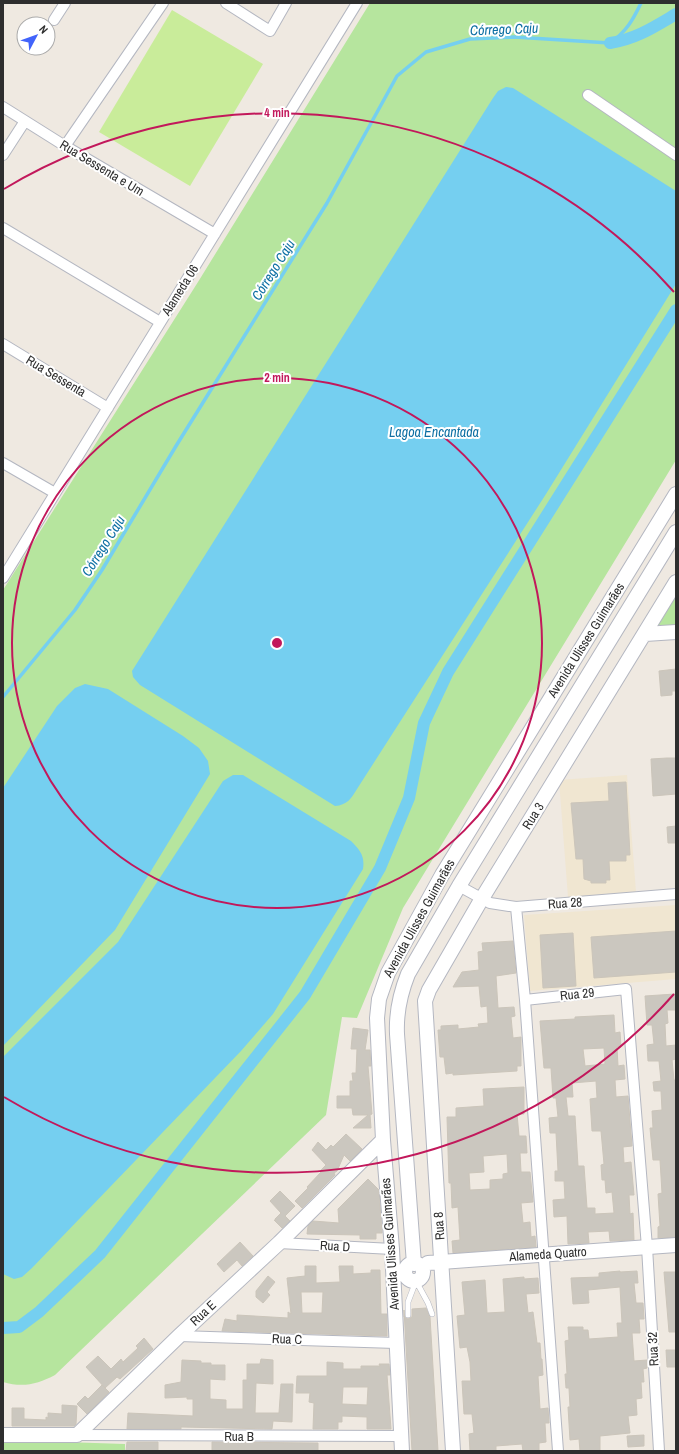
<svg xmlns="http://www.w3.org/2000/svg" width="679" height="1454" font-family="'Archivo Narrow',sans-serif">
<rect width="100%" height="100%" fill="#efe9e1"/>
<path fill="#f0e6d1" d="M627,775L636,892L568,897L559,780Z
M676,905V979L530,991L524,915Z"/>
<path fill="#b6e59e" d="M370,3H676V460L403,908L357,1018L342,1017L326,1115L55,1375C38,1384 23,1388 3,1382V590L198,282Z
M676,584V627L655,628Z
M3,1440L125,1444V1451H3Z"/>
<path fill="#c9ec9a" d="M172,10L263,64L190,186L99,132Z"/>
<path fill="#75cff0" d="M506,87L513,88L676,191V284L546,494L357,789C351,799 347,805 335,806L140,685L133,677L132,671L493,98L498,91Z
M85,684L108,689L183,736L199,748L208,761L210,774L115,930L3,1046V788L57,706L75,688Z
M233,775H243L351,841C360,850 365,856 363,869L273,1014L241,1051L32,1268L22,1277L14,1279L3,1274V1057L118,942L223,781Z"/>
<g fill="none" stroke-linecap="round" stroke-linejoin="round">
<path stroke="#75cff0" stroke-width="3.5" d="M3,697L75,610L102,570L176,446L327,203L397,76L426,52L470,39L514,37L610,43C626,32 633,20 641,3"/>
<path stroke="#75cff0" stroke-width="12" d="M610,43C636,39 654,27 676,14
M3,1328L19,1327L39,1312L100,1254L305,995L380,868L409,798L424,723L448,672L676,310"/>
</g>
<path fill="#cbc7bf" stroke="#cbc5ba" fill-rule="evenodd" d="M676,669V691H672V695L661,696L659,671Z
M667,758H676V794L653,796L651,759Z
M626,782L630,855H626V861H609L610,880H606V883H591V881L584,879L583,859H576L571,803L609,801L608,783Z
M676,826V843H668L667,827Z
M676,931V972L594,978L591,937Z
M573,933L576,986L543,988L540,935Z
M513,941L516,973L496,976L498,1008L514,1007L515,1016L511,1017L513,1038L521,1037V1066H517V1071L453,1075V1073L446,1074L444,1057H440L438,1030H441V1026L458,1025V1029L479,1027L478,1024L488,1023L487,1006L481,1007L479,986L453,987L462,972L479,970L478,952L483,951L482,943Z
M675,994L676,1010H667L668,1023L665,1024L666,1046L676,1045V1059L672,1060L674,1080H676V1237L658,1238V1227L660,1226L658,1194L662,1193L660,1160H653L650,1128H653L652,1111L662,1110L661,1091H654L653,1082L661,1081L659,1061H648L647,1045L654,1044L652,1025H647L645,996Z
M614,1015L615,1033L620,1032L621,1047H617L618,1066L624,1065L625,1079L615,1080L616,1097L628,1096L632,1146L623,1147L624,1163L631,1162L634,1195H629L630,1214L633,1213L634,1240L610,1241L609,1231L588,1232L589,1243L568,1244L567,1216L554,1217L553,1200L565,1199L564,1181H555V1171H558L556,1133H550L549,1118L558,1117L556,1098H553L551,1068H544L540,1021L575,1019V1017ZM604,1048L605,1064L585,1066L583,1049ZM596,1081L597,1098L590,1099L592,1131H601L604,1164L601,1165L602,1180H605L606,1193L612,1192L614,1213L595,1214V1208H587L584,1166H578L575,1116H568L566,1097H573L572,1083Z
M353,1028L368,1030L365,1050H370L371,1066H368L372,1114L370,1115L371,1128H353L368,1115H353L352,1108H337V1096H350V1081H353L352,1073H356L357,1049H351Z
M524,1087V1114H517L519,1136H526L527,1153H520L521,1172H530L533,1202L521,1203L523,1223L530,1222L531,1237L535,1236L536,1247L453,1253L452,1241L460,1240L458,1207L452,1208L451,1183H449L447,1117H456V1108L484,1106L483,1089ZM507,1154L508,1173L503,1174V1179L490,1180V1189L470,1190L469,1173L484,1172L483,1156Z
M346,1134L362,1149L350,1161L344,1155L337,1171L334,1173L335,1175L302,1208L295,1201L308,1188L307,1187L321,1172L320,1171L326,1165L312,1150L318,1142L326,1150L331,1145L333,1147Z
M368,1179L379,1190L382,1233H376V1239H360V1235L307,1234L308,1226L313,1221L339,1223L338,1209Z
M280,1191L295,1206L285,1216L290,1221L282,1228L274,1220H276L275,1219L281,1213L270,1201Z
M240,1242L253,1256L242,1266L237,1260L224,1272L217,1264Z
M305,1266H316V1283L340,1282L339,1266H353V1274L371,1273V1270H380L381,1314H387V1336L222,1331L225,1319L237,1321V1315L288,1318V1312L291,1314L287,1278L305,1276ZM301,1292H323L322,1313H302Z
M620,1271V1272L637,1271L638,1283H634L636,1303H643L644,1319H639L640,1333H632L634,1361L647,1360V1368L643,1369L644,1382H641L642,1398L636,1399L637,1415L628,1416L630,1433L600,1436V1451H580L579,1439L570,1440L568,1407H570L569,1388H566L565,1374H567L565,1341L569,1340L568,1327H583V1330H588L589,1339L618,1337L617,1323H622L621,1306L620,1287L588,1290L589,1303L573,1304L571,1278L599,1277V1273Z
M664,1272H676V1332H669Z
M268,1276L275,1282L267,1292L270,1295L263,1303L256,1297V1291Z
M524,1277V1279L538,1278L539,1293L526,1294L528,1313L533,1312L537,1343H540L541,1359H542L543,1375L538,1376L540,1409L548,1408L549,1423H545L546,1442L539,1443V1451H523L522,1444L496,1446V1451H470L469,1434L474,1433L472,1414H464L462,1381H471L470,1362L467,1347L460,1348L457,1316L465,1315L462,1282L485,1280L487,1313L505,1312L503,1279Z
M426,1308L430,1317L438,1451H412L404,1310V1317L408,1319L412,1317V1309Z
M144,1338L153,1349L120,1379L117,1377L105,1388L86,1367L98,1356L111,1369L121,1359L123,1362L138,1348L136,1346Z
M666,1350H676V1367H667Z
M261,1359L273,1360V1384L256,1383L255,1413H279L281,1384H293L292,1422L273,1421L272,1429L181,1427V1429H127L128,1413L193,1416V1399H187V1397L165,1398V1385L181,1382L182,1360L201,1361V1363H211V1365H225V1380L210,1379V1399L226,1400V1409H243V1380H247V1364H260Z
M327,1362L343,1363V1369H361V1366H380L379,1364H389L390,1375H387L391,1429H367V1417L342,1416V1422H338V1429H313L314,1403L309,1402L310,1393H296L297,1376H327ZM343,1387H368L367,1405L342,1404Z
M102,1385L109,1392L87,1414L77,1404L85,1396L88,1399Z
M62,1405L77,1406L76,1424L74,1426H12V1408H24V1419L46,1420V1417L48,1418V1413L62,1414Z
M644,1435V1446L628,1447L627,1436Z
M127,1442H158V1451H126Z
M212,1442L318,1443V1451H212Z"/>
<g fill="none" stroke-linecap="round" stroke-linejoin="round">
<g stroke="#b4b7c1" stroke-width="6">
<path id="lane" d="M408,1315V1302L416,1281L428,1303L432,1314"/>
</g>
<g stroke="#b4b7c1" stroke-width="12">
<path id="street" d="M226,3L270,31L286,3
M54,20L65,3
M588,95L676,155
M3,107L65,146L215,234
M65,146L163,3
M3,155L25,121
M3,228L160,322
M3,344L108,408
M3,463L55,493
M3,578L357,3
M459,886L490,903L516,907L676,894
M516,907L525,1000
M279,1243L392,1249
M179,1336L396,1343
M77,1435L401,1436
M558,1451L525,1000L626,989L647,1247L659,1451"/>
</g>
<g stroke="#b4b7c1" stroke-width="16">
<path id="secondary" d="M645,634L676,632
M405 1272a9 9 0 1 1 18 0a9 9 0 1 1-18 0Z
M414,1264L397,1034C396,1012 400,994 408,974L459,886L676,532
M422,1268L428,1263L441,1262L676,1245
M3,1435H77L179,1336L279,1243L383,1140
M402,1451L392,1249L383,1140L377,1018L379,999L388,973L442,875L676,494
M453,1451L425,1001L429,990L481,900L676,582"/>
</g>
<use href="#lane" stroke="#fff" stroke-width="5"/>
<use href="#street" stroke="#fff" stroke-width="10"/>
<use href="#secondary" stroke="#fff" stroke-width="14"/>
</g>
<g fill="none" stroke="#c2185b" stroke-width="2">
<circle cx="277" cy="643" r="265"/>
<path d="M674 994A530 530 0 0 1 4 1097M4 189A530 530 0 0 1 674 292"/>
</g>
<g text-anchor="middle" dominant-baseline="central" stroke-width="4" stroke-linejoin="round" paint-order="stroke">
<g font-size="13" fill="#2e2e2e" stroke="#fff">
<text transform="translate(102 168) rotate(31)">Rua Sessenta e Um</text>
<text transform="translate(180 290) rotate(-58)">Alameda 06</text>
<text transform="translate(56 376) rotate(31)">Rua Sessenta</text>
<text transform="translate(586 640) rotate(-58)">Avenida Ulisses Guimarães</text>
<text transform="translate(533 816) rotate(-58)">Rua 3</text>
<text transform="translate(565 903) rotate(-4)">Rua 28</text>
<text transform="translate(419 918) rotate(-61)">Avenida Ulisses Guimarães</text>
<text transform="translate(577 994) rotate(-6)">Rua 29</text>
<text transform="translate(439 1226) rotate(-94)">Rua 8</text>
<text transform="translate(390 1244) rotate(-94)">Avenida Ulisses Guimarães</text>
<text transform="translate(335 1246) rotate(3)">Rua D</text>
<text transform="translate(548 1254) rotate(-4)">Alameda Quatro</text>
<text transform="translate(203 1313) rotate(-43)">Rua E</text>
<text transform="translate(287 1339) rotate(2)">Rua C</text>
<text transform="translate(653 1349) rotate(-93)">Rua 32</text>
<text x="239" y="1436">Rua B</text>
</g>
<g font-size="14" font-style="italic" fill="#0d6fa3" stroke="#fff">
<text transform="translate(504 29) rotate(-2)">Córrego Caju</text>
<text transform="translate(273 270) rotate(-58)">Córrego Caju</text>
<text x="434" y="432">Lagoa Encantada</text>
<text transform="translate(103 546) rotate(-58)">Córrego Caju</text>
</g>
</g>
<circle cx="277" cy="643" r="6" fill="#c2185b" stroke="#fff" stroke-width="2"/>
<g font-size="12" text-anchor="middle" font-weight="bold" fill="#c2185b" stroke="#fff" stroke-width="4" stroke-linejoin="round" paint-order="stroke">
<text x="277" y="117">4 min</text>
<text x="277" y="382">2 min</text>
</g>
<rect width="679" height="1454" fill="none" stroke="#2e2e2e" stroke-width="8"/>
<g transform="translate(36 36) rotate(49)"><circle r="19" fill="#ffffff" stroke="#ababab"/>
<path d="M0-3L7 15L0 10L-7 15Z" fill="#4264fb"/>
<text y="-6" font-size="11" font-weight="bold" text-anchor="middle" fill="#2e2e2e">N</text>
</g>
</svg>
